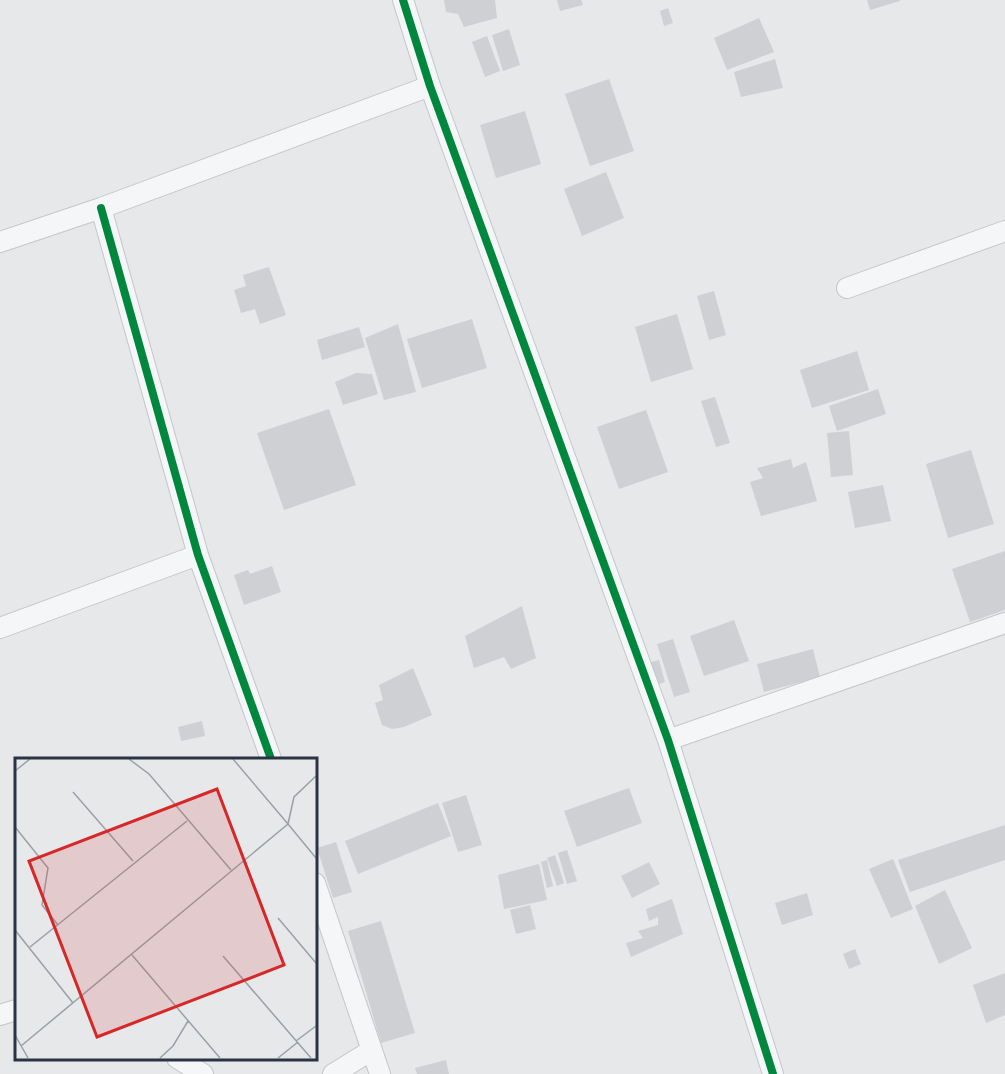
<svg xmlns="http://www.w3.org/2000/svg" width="1005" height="1074" font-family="Jost,sans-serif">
<rect width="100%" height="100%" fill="#e6e8ea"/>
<path fill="#ced0d3" d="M444,0H495L497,18L464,27L458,14L446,12Z
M557,0H581L583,5L560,11Z
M867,0H900V1L870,10Z
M668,8L673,23L664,26L660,11Z
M759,18L774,52L727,70L714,38Z
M509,29L520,65L503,71L492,35Z
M487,36L500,71L485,77L472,42Z
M775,59L783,88L741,97L734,72Z
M609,79L634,151L590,166L565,94Z
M525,111L541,164L496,178L480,125Z
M606,172L624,218L582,236L564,189Z
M269,267L286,315L260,324L255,309L241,313L234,290L246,286L243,275Z
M714,291L726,335L709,340L697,296Z
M677,314L693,369L651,382L635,327Z
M472,319L487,368L422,388L407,339Z
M398,324L416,392L384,400L365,338Z
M359,327L365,347L322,360L317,340Z
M857,351L869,390L812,408L800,370Z
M356,373L372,374L378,394L343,405L335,382Z
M878,389L886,414L837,431L829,406Z
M715,397L730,443L716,447L701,401Z
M329,409L356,485L284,510L257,433Z
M646,410L668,472L619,489L597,427Z
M849,431L853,475L831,477L827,433Z
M971,450L994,524L948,538L926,464Z
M791,459L793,468L806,462L817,501L761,516L750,482L763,478L757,468Z
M883,485L891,521L855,528L848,492Z
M1005,551V610L970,622L952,569Z
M272,566L281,592L244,605L234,575L248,570L250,574Z
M522,606L536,658L511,669L504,657L474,668L465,636Z
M734,620L749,661L704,676L690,636Z
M673,639L690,692L674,697L657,644Z
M813,649L820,677L764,692L757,664Z
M659,660L665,682L654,686L647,663Z
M413,668L432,715L404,727L392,729L382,725L375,703L383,700L379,685Z
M202,721L205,736L181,741L178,727Z
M629,788L642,823L577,847L564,811Z
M466,795L482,845L458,852L442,803Z
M438,803L451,836L358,874L345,841Z
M1005,825V860L910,892L898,860Z
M336,842L352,892L333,898L317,848Z
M567,850L577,881L567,884L558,853Z
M555,855L564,883L557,886L547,858Z
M893,859L913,909L891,918L869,869Z
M547,860L553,886L547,888L541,862Z
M649,862L660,884L632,898L621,876Z
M539,864L547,900L504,909L498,875Z
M945,890L972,948L939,964L915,906Z
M807,893L813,915L782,925L775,903Z
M672,899L683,934L631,957L626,943L643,938L638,931L658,925V917L649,921L646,909Z
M530,905L536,929L516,934L510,910Z
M381,921L415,1033L381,1043L348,931Z
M855,949L861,964L849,969L843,954Z
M1005,973V1015L986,1023L973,985Z
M446,1060L449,1074H417L415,1068Z"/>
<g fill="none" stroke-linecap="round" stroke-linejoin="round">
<g stroke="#c4c6c8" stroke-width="22">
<path id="minor" d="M403,0L430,86L668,740L773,1074
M101,208L198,555L271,759
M0,242L101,208L430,86
M847,288L1005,231
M0,628L198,555
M668,740L1005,623
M315,883L380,1074
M0,1015L16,1010
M177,1058L203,1074
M333,1074L372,1050"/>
</g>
<use href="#minor" stroke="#f5f6f7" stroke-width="20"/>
<g stroke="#f4f6f9" stroke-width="11">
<path id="cycleway" d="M403,0L430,86L668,740L773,1074
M101,208L198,555L271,759"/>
</g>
<use href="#cycleway" stroke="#00873e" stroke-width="8"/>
</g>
<g transform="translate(15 758)">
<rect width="302" height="302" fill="#e6e8ea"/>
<path fill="none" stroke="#9ba0a8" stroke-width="1.5" d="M114,1L134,16L216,112M218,1L273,66M0,13L15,1M58,34L118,103M273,66L279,39L301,18M0,69L33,110L27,147L43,167M263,160L301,205M0,172L58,245M15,189L172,63M117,197L205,300M208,198L296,300M0,277L13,300M281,283L301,268M6,288L273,66L301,100M145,300L158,288L173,263M263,300L283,284"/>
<path fill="#d62828" fill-opacity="0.15" stroke="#d62828" stroke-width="3" d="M202,31L269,207L82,279L14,103Z"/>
<rect width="302" height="302" fill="none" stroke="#2b3445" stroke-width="3"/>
</g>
</svg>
